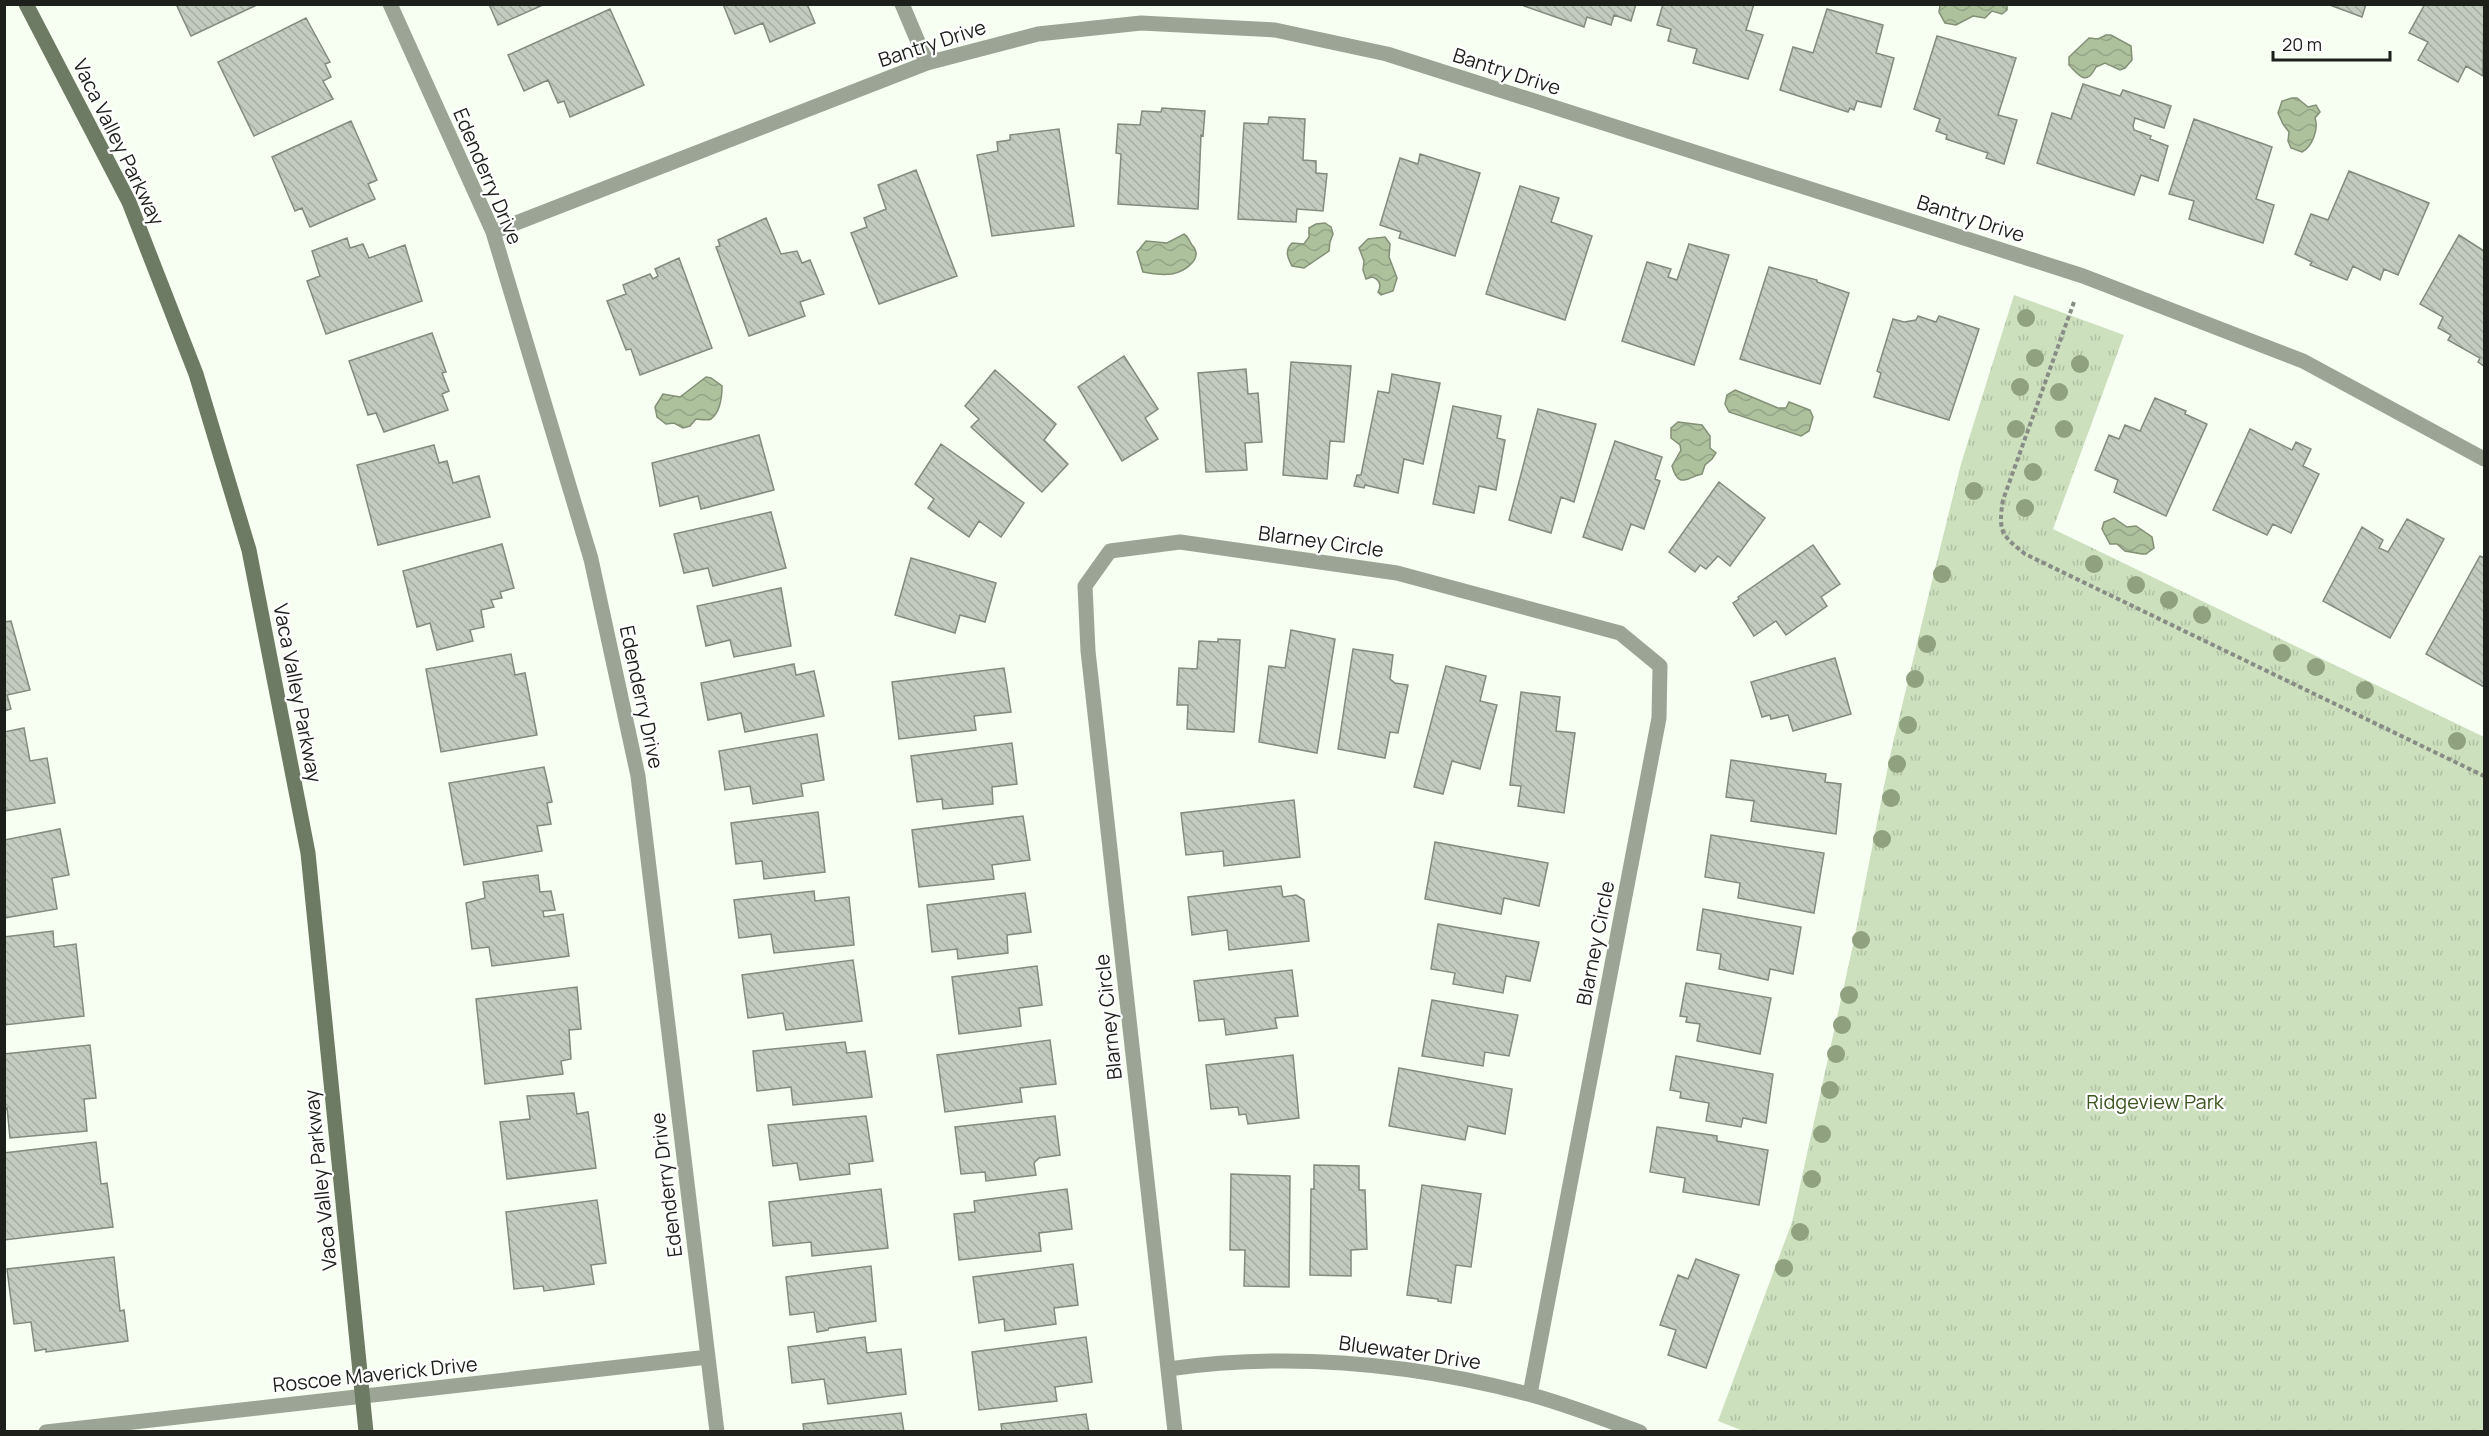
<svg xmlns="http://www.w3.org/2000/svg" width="2489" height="1436" font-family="Manrope,sans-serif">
<defs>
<pattern id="park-tufts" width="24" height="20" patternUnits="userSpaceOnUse" patternTransform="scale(1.5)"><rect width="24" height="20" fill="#cce0be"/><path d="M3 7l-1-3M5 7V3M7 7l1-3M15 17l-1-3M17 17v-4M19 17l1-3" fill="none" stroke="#afc0a3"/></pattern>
<pattern id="water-waves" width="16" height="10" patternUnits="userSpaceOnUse" patternTransform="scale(1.5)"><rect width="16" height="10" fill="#adc19d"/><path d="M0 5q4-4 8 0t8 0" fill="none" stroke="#94a587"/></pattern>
<pattern id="building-back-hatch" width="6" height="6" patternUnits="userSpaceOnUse" patternTransform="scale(1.5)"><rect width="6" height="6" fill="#c3cabe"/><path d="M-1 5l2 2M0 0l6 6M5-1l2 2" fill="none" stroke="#a7ada3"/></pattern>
</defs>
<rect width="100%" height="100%" fill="#f7fef2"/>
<path fill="url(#park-tufts)" d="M2014,295L2124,335L2053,529L2484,737V1431L1746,1432L1718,1421L1792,1222L1853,945L1890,756L1931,585L1961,464Z"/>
<path fill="url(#water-waves)" stroke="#829076" stroke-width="1.5" d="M2007,4V10L2002,14L1992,11L1985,18L1973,16L1956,25L1945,23L1939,12L1940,5Z
M2106,35H2111L2131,46L2132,60L2125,68L2120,70L2105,63L2096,67C2086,87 2079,75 2069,65V57L2089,38L2098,39Z
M2292,98H2297L2308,107L2316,105L2320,112L2315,118C2319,129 2312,147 2302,152L2291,148L2288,141L2289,132L2283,124L2278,113L2282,101Z
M1325,223L1331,227L1333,234L1330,242L1329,251L1304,268L1292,266C1288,258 1284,251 1292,243L1304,244L1309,237V228L1316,224Z
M1184,234C1189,237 1189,241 1192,245C1204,258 1186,271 1172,274C1163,275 1152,274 1143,272L1137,252L1146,241L1167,243Z
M1385,237L1390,244L1389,257L1397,278L1393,291L1381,295L1378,292C1382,285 1379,279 1372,277L1366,279L1363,270L1364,261L1359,248L1368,239Z
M706,377L711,378L722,386C722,397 720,412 711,419C707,421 700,419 696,419L690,426L683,428L674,423L666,424L657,417L655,407L663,394L680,397Z
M1735,390L1778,408H1786L1789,402L1810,410L1813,417L1809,431L1801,436L1729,412L1725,404L1727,395Z
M1678,422L1702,425L1710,436V448L1716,453L1712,459L1705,465L1702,474C1687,477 1679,490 1672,466L1681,450L1680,445L1671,438V428Z
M2114,518L2127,527L2136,526L2152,537L2154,548L2146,554H2142L2125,551L2117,544H2110L2102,529L2104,522Z"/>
<path fill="url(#building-back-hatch)" stroke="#838a7e" stroke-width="1.5" d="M176,4H259L191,36Z
M489,4H545L498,25Z
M723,4H807L815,23L770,42L763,23L735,34Z
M1525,4H1636L1631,21L1614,15L1611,25L1587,17L1584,27L1524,6Z
M1663,4H1754L1746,30L1763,35L1748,79L1693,63L1697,49L1668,41L1671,29L1657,25Z
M2327,4H2366L2362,17Z
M2425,4H2484L2483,76L2466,66L2458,82L2418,60L2428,42L2409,33Z
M610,9L644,85L570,117L564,101L558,103L548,80L524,91L508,55Z
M1827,9L1883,25L1876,53L1894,58L1881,107L1857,101L1854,110L1850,108L1848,112L1780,90L1793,47L1813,53Z
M306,18L330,62L325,64L331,77L323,81L333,99L254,136L218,62Z
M1937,36L2016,58L1998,115L2017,120L2004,164L1986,158L1988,153L1946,139L1947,135L1936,131L1940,119L1914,109Z
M2083,84L2120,96L2123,90L2171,106L2164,128L2135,118L2133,126L2134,130L2151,136L2150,139L2168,146L2158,181L2141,175L2134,195L2037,163L2052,113L2071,119Z
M1162,108L1205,111L1203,136L1201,135L1198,209L1118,204L1121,154L1116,153L1118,124L1140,125L1142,111L1161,112Z
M1269,117L1305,119L1303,160L1316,161V173L1327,174L1323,211L1297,209L1296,222L1238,219L1244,123L1268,124Z
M2194,119L2272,147L2256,199L2274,205L2263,243L2189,219L2194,201L2169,194Z
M351,121L377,180L368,184L375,199L310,227L302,208L295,211L272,157Z
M1059,129L1074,226L992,236L977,155L998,151L997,142L1010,140V135Z
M1420,154L1480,173L1455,256L1399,238L1401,232L1380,225L1400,158L1418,164Z
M916,170L957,276L879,304L851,233L867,227L864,218L886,209L878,185Z
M2349,171L2429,203L2398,275L2384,269L2380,280L2353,266L2347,280L2310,265L2312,262L2295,254L2311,214L2328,220Z
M1520,186L1559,198L1551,222L1592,236L1565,320L1486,294Z
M766,218L781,254L797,251L802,263L810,260L824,294L800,302L805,316L749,336L716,247L720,246L718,240Z
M2459,235L2484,251V366L2478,362L2480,358L2448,340L2451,335L2438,328L2443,317L2420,304Z
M347,238L350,248L363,244L369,258L405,245L422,301L326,334L307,281L320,276L312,251Z
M1689,244L1729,255L1694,365L1622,341L1647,262L1671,269L1668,277L1677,280Z
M679,258L712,348L640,375L631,349L626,350L607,301L626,294L623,285L650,274L653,279L658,276L655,269Z
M1769,267L1817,280V282L1849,293L1820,384L1740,359Z
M1918,316L1936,322L1939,316L1979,329L1949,420L1874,397L1881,373L1877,371L1893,319L1904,322L1916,320Z
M432,333L446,372L442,373L449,391L442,394L448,410L384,432L376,413L368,415L349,361Z
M1124,356L1158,409L1145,418L1158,439L1122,461L1078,387Z
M1291,362L1351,366L1344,442L1330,441L1327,479L1283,475Z
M1246,369L1248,394L1258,393L1262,442L1245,443L1247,470L1206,472L1198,373Z
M995,370L1056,424L1044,440L1068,464L1042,492L971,427L979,419L965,406Z
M1392,374L1440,383L1423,464L1404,459L1398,493L1365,485L1364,488L1354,486L1357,475H1361L1378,391L1389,393Z
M2155,398L2186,411L2185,414L2207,424L2166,516L2114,492L2118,480L2095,470L2109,435L2119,439L2125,425L2140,431Z
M1453,406L1501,416L1497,438L1505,440L1496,490L1479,486L1474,513L1433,504Z
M1538,409L1596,424L1574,502L1561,497L1551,533L1509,520Z
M2250,429L2292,450L2296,442L2311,449L2303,466L2319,474L2291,533L2273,524L2267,535L2213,510Z
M759,435L774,490L701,509L698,496L660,506L652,463Z
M1615,441L1662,457L1655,479L1660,481L1644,529L1631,524L1622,550L1583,537Z
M941,444L1024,503L1001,537L979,521L969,537L928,508L934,499L915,484Z
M434,445L439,463L447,461L453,483L479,476L490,517L378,545L357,465Z
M1719,482L1765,518L1730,566L1718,556L1706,569L1700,565L1695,572L1669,552Z
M771,512L786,568L713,586L708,568L684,573L674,534Z
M2407,519L2444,539L2390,638L2323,601L2362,527L2383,540L2379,548L2388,552Z
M502,544L514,588L500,592L502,598L491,600L494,607L481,610L484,627L470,630L473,641L437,650L430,623L417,627L403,571Z
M1813,545L1840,584L1821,597L1827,606L1786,635L1776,621L1754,636L1733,603L1739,599L1738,597Z
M2480,556L2484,558V687L2426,654Z
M911,558L996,583L985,622L960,615L955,633L895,615Z
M781,588L791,646L734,657L730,640L706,646L697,606Z
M11,621L30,690L7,695L11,709L4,711V622Z
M1291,630L1335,639L1317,753L1259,742L1269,666L1285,668Z
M1218,639L1240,640L1234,732L1187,729L1188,705H1177L1179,668L1197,669L1199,641L1218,642Z
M1353,649L1393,655L1390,679L1395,683L1408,685L1398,733L1390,732L1385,758L1338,749Z
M511,654L515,675L525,673L537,735L441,752L426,669Z
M1835,658L1851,714L1793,731L1788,715L1771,719L1770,715L1762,717L1751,682Z
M794,664L796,675L814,671L824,716L745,732L741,713L708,720L701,683Z
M1446,666L1486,676L1480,701L1497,705L1480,769L1452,761L1443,794L1414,787Z
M1004,668L1011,712L974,716L976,730L899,739L892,682Z
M1521,692L1560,697L1556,731L1575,733L1564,813L1518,806L1521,786L1510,785Z
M24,728L30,761L47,758L55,803L4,811V732Z
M817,734L824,780L801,784L803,796L753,804L750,786L725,790L719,751Z
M1012,743L1017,784L992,787L993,804L943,809L942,799L917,802L911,756Z
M1731,760L1826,774L1825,782L1841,784L1836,834L1751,821L1754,801L1726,797Z
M544,767L552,802L547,803L551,824L537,826L542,851L464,865L449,783Z
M1294,800L1300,857L1224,866L1223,851L1186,855L1181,813Z
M818,812L825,872L764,879L762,861L736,864L731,823Z
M1023,816L1030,860L992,865L994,879L919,887L912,830Z
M60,829L69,875L52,878L57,909L4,918V840Z
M1711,835L1824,853L1814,913L1738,898L1740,883L1705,877Z
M1435,842L1548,863L1539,906L1504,898L1501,914L1425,899Z
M538,875L540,892L551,891L555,910L543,911L544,917L563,914L569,956L492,966L489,947L472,949L466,903L485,898L483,882Z
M1281,886L1283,897L1296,895L1304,900L1309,941L1229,950L1227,930L1192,935L1188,897Z
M814,891L815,901L849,897L854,945L774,953L771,934L739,938L734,900Z
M1025,893L1031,932L1007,935L1008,953L958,959L957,949L932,952L927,905Z
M1703,909L1801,927L1793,974L1770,969L1768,980L1719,969L1721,954L1697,950Z
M1438,924L1539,942L1530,981L1506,976L1503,993L1453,984L1455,973L1431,969Z
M53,931L54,947L76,944L84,1016L4,1025V937Z
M853,960L862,1021L786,1030L783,1013L748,1018L742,975Z
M1037,966L1042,1005L1019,1008L1021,1026L959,1034L952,977Z
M1292,970L1298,1016L1275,1018L1277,1028L1226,1035L1224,1019L1199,1021L1194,981Z
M1686,983L1771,998L1760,1054L1697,1041L1700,1024L1686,1022L1687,1017L1680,1016Z
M577,987L581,1029L569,1030L571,1059L561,1061L563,1074L485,1084L476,999Z
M1432,1000L1518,1015L1509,1056L1485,1052L1483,1066L1422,1056Z
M1050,1040L1056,1084L1020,1088L1022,1102L945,1112L937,1055Z
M845,1042L847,1053L865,1051L872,1097L793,1105L791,1087L757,1091L753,1051Z
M90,1045L96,1098L84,1099L87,1131L10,1138L7,1108L4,1109V1054Z
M1293,1055L1299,1118L1248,1124L1246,1114L1239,1115L1238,1107L1211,1109L1206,1065Z
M1676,1056L1773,1074L1766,1123L1743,1118L1741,1127L1706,1121L1709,1103L1680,1098L1681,1092L1670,1090Z
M1399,1068L1512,1089L1505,1134L1468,1126L1465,1140L1389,1126Z
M574,1093L577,1114L588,1112L596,1168L507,1179L500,1122L530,1119L527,1096Z
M866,1116L873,1161L849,1164L850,1174L800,1180L797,1163L773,1166L768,1125Z
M1055,1116L1060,1155L1039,1158L1034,1163L1036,1175L986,1181L985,1172L961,1174L955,1127Z
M1657,1127L1717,1136V1141L1768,1150L1759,1205L1683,1192L1685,1178L1650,1172Z
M96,1142L101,1184L107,1183L113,1227L4,1240V1153Z
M1314,1165L1359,1166V1190H1365L1367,1249L1351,1250V1276L1310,1275L1311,1189H1314Z
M1231,1174L1290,1176L1289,1287L1244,1286L1245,1250H1230Z
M1422,1185L1481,1194L1471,1267L1456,1265L1451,1303L1438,1301V1299L1407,1295Z
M881,1189L888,1248L812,1256L811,1242L773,1246L769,1202Z
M1067,1189L1072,1229L1039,1233L1041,1251L959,1260L954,1214L975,1212L974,1201Z
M597,1200L606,1263L591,1265L594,1284L544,1291L543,1286L514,1289L506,1212Z
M114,1257L120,1311L124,1310L128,1341L46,1352V1349L35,1351L31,1322L14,1324L7,1269Z
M1696,1259L1739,1275L1706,1368L1668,1355L1676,1330L1660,1325L1678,1275L1688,1279Z
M1073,1264L1078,1305L1054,1308L1056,1324L1005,1331L1004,1319L979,1323L973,1277Z
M871,1266L876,1321L829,1328L828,1330L817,1332L814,1312L790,1315L786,1277Z
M865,1337L867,1353L901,1349L906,1394L828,1404L824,1379L792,1383L788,1347Z
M1086,1337L1092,1382L1055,1387L1057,1401L979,1410L972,1352Z
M901,1413L904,1432H804L803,1424Z
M1086,1414L1089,1432H1002L1001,1424Z"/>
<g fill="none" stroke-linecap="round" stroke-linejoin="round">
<path stroke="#878c84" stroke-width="4" stroke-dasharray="4.5 3" stroke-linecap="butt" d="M2074,302L2003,500C1998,531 2001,535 2025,554L2484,776"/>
<path stroke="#9ca595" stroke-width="15" d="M390,4L493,232L591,559L638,776L717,1432
M902,4L927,63
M493,232L927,63L1038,34L1141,23L1275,30L1387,54L2083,276L2303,361L2484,459
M1168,1369C1289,1352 1410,1363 1528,1394C1566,1404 1603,1419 1640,1432
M46,1432L708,1357
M1175,1432L1088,651L1085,586L1110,551L1180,542L1397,573L1620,633L1660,666L1659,718L1530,1394"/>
<path stroke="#6e7b64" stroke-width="15" d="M26,4L129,202L196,374L249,550L308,853L366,1432"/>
</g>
<g fill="#8fa17e">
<circle cx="2026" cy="318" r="9"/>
<circle cx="2035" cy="358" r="9"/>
<circle cx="2080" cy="364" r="9"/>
<circle cx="2020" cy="387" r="9"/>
<circle cx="2059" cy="392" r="9"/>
<circle cx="2016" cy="429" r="9"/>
<circle cx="2064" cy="429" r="9"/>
<circle cx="2033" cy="472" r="9"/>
<circle cx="1974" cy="491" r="9"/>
<circle cx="2025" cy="508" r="9"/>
<circle cx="2094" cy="564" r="9"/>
<circle cx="1942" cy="574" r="9"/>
<circle cx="2136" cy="585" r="9"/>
<circle cx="2169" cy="600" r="9"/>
<circle cx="2202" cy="615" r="9"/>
<circle cx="1927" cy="644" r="9"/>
<circle cx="2282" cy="653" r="9"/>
<circle cx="2316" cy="667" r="9"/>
<circle cx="1915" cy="679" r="9"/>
<circle cx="2365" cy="690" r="9"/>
<circle cx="1908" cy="725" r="9"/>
<circle cx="2457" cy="741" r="9"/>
<circle cx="1897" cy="764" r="9"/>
<circle cx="1891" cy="798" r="9"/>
<circle cx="1882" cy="839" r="9"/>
<circle cx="1861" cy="940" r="9"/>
<circle cx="1849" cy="995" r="9"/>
<circle cx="1842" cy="1025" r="9"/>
<circle cx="1836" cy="1054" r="9"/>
<circle cx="1830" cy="1090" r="9"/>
<circle cx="1822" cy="1134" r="9"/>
<circle cx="1812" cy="1179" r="9"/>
<circle cx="1800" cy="1232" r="9"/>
<circle cx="1784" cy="1268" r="9"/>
</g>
<g text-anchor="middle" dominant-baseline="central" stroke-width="4.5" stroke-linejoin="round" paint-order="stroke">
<g font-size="20" fill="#1c1f1a" stroke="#fff">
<text transform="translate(932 43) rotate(-18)">Bantry Drive</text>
<text transform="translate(1507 71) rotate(18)">Bantry Drive</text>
<text transform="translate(119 142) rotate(64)">Vaca Valley Parkway</text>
<text transform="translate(488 176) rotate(67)">Edenderry Drive</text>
<text transform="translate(1971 218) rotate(18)">Bantry Drive</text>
<text transform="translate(1321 541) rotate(8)">Blarney Circle</text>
<text transform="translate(298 693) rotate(79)">Vaca Valley Parkway</text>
<text transform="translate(642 697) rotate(78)">Edenderry Drive</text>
<text transform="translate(1595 943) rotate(-79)">Blarney Circle</text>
<text transform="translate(1108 1017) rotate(-96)">Blarney Circle</text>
<text transform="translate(320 1180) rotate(-96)">Vaca Valley Parkway</text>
<text transform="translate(666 1185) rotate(-97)">Edenderry Drive</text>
<text transform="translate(1410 1352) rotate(8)">Bluewater Drive</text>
<text transform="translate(375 1374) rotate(-6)">Roscoe Maverick Drive</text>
</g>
<g font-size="20" fill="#3a5520" stroke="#fff">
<text x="2155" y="1101">Ridgeview Park</text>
</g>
</g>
<rect width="2489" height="1436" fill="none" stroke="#1c1f1a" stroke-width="12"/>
<path d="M2273 51v9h117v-9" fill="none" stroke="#1c1f1a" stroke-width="3"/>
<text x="2282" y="51" font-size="18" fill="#1c1f1a" stroke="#ffffff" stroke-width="4.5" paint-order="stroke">20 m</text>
</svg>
